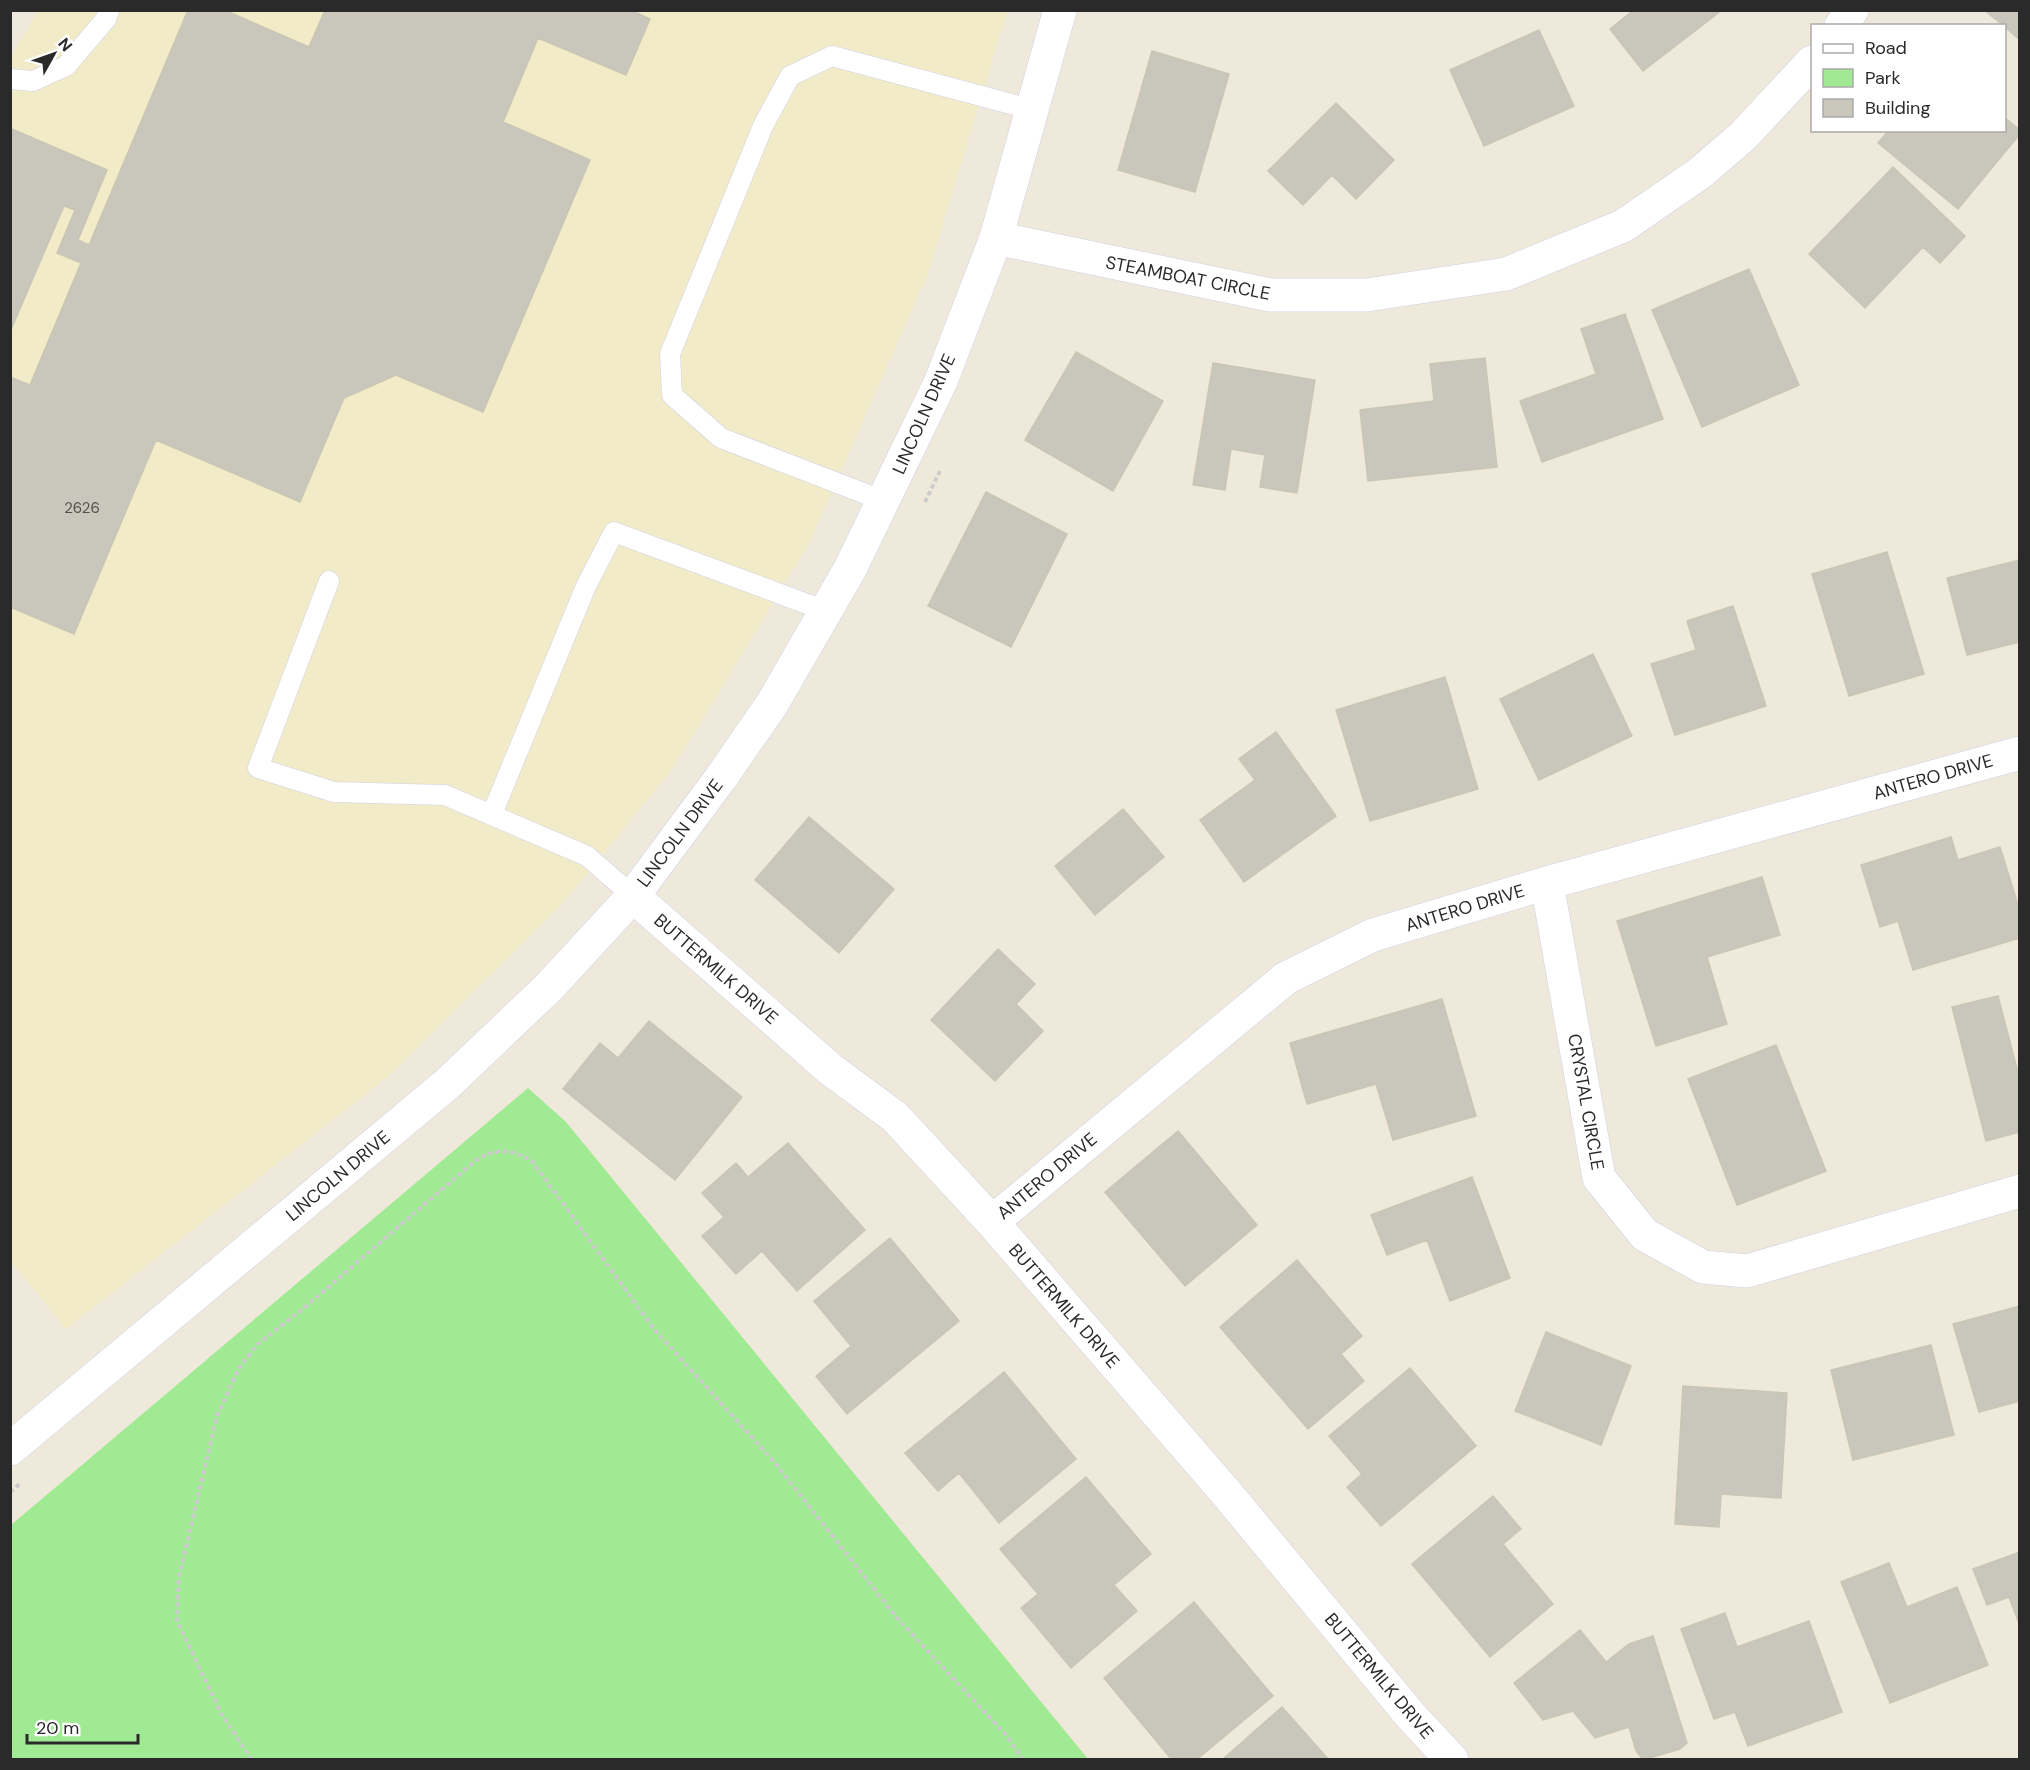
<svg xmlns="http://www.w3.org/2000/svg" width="2030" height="1770" font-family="'DM Sans',sans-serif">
<rect width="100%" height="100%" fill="#eee9db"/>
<path fill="#f1ebc8" d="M38,11H1007L928,273L809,543L671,771L562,904L389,1076L66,1329L11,1261L10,58Z"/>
<path fill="#9fea92" d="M528,1088L566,1122L1088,1759H11V1525Z"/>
<path fill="#c9c6bb" stroke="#c9c6b4" stroke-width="1.5" d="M188,10H224L309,47L325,10H631L650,19L626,75L538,38L503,122L590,160L483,412L396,375L344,398L300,502L156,440L74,634L10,607V377L30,385L81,263L57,253L75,210L64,206L10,332V133L12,129L107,170L78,240L89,245Z
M1629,10H1722L1643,71L1610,29L1631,12Z
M1984,10H2020V40L2004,26Z
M1539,30L1574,106L1484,146L1450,70Z
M1152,51L1229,74L1195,192L1118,170Z
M1336,103L1394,160L1356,199L1332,175L1303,205L1268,171Z
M2004,117L2020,130V134L1958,209L1878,143L1889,130H2004Z
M1893,167L1965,236L1940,263L1923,247L1865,308L1809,254Z
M1749,269L1799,385L1702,427L1652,310Z
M1625,314L1663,419L1542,462L1520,401L1596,374L1581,329Z
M1076,352L1163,401L1113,491L1025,440Z
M1485,358L1497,467L1368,481L1360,410L1434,401L1430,364Z
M1213,363L1315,380L1297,493L1260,487L1265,455L1231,449L1225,490L1193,485Z
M986,492L1067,534L1011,647L928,606Z
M1887,552L1924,674L1849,696L1812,574Z
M2020,560V642L1967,655L1947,578Z
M1733,606L1766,706L1675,735L1651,664L1696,650L1687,621Z
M1593,654L1632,736L1539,780L1500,699Z
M1445,677L1478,789L1370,821L1336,710Z
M1276,732L1336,816L1244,882L1200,820L1255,780L1239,759Z
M1123,809L1164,857L1095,915L1055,866Z
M809,817L894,889L839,953L755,880Z
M1951,837L1958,860L2000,847L2020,911V938L1913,970L1898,921L1880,927L1861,865Z
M1762,877L1780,935L1707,957L1727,1024L1656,1046L1617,921Z
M998,949L1035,984L1016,1004L1043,1031L995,1081L931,1020Z
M1998,996L2020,1080V1132L1986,1141L1952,1007Z
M1442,999L1476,1116L1393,1140L1376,1084L1307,1104L1290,1043Z
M649,1021L742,1097L675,1180L563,1089L600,1043L618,1058Z
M1776,1045L1826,1171L1737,1205L1688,1079Z
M1178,1131L1257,1225L1185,1286L1105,1192Z
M788,1143L865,1230L797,1291L762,1251L736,1274L702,1236L724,1217L702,1193L736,1163L748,1177Z
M1472,1177L1510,1278L1450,1301L1427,1240L1387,1255L1371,1215Z
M890,1238L959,1321L847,1414L816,1376L851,1346L814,1301Z
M1297,1260L1362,1336L1341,1354L1364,1381L1308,1429L1220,1327Z
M2020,1306V1401L1979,1412L1953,1324Z
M1546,1332L1631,1366L1601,1445L1515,1411Z
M1931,1345L1954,1435L1853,1460L1831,1370Z
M1410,1368L1476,1446L1381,1526L1347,1487L1362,1474L1329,1436Z
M1004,1372L1076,1459L999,1523L959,1473L938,1491L905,1453Z
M1683,1386L1787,1393L1781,1498L1721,1494L1719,1527L1675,1524Z
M1086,1477L1151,1554L1114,1585L1137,1611L1071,1668L1021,1608L1038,1594L1000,1549Z
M1493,1496L1521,1529L1503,1544L1553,1604L1490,1657L1412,1564Z
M2020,1552V1626L2009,1597L1987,1605L1973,1569Z
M1889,1563L1907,1607L1957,1587L1988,1665L1890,1703L1841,1582Z
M1194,1602L1273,1696L1196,1760H1172L1104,1678Z
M1725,1613L1737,1647L1809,1621L1842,1712L1748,1746L1735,1712L1714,1719L1681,1629Z
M1580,1630L1606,1662L1629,1644L1653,1636L1687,1743L1680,1749L1643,1760L1636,1751L1629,1727L1595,1738L1573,1711L1543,1720L1514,1683Z
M1282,1707L1329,1760H1222Z"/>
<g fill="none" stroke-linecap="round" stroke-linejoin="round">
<g stroke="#d0d0e5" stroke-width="21">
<path id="service" d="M10,79L33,81L66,66L106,19L109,10
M884,501L721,438L672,395L670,354L763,126L790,76L832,56L1033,110
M329,581L258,768L334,792L445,795L587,856L633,896
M492,814L586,586L614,532L826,611"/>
</g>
<g stroke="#d0d0e5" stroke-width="34">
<path id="minor" d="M1841,26L1852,10
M996,238L1270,295H1367L1506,274L1623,226L1700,173L1743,136L1812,62
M1547,883L1599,1178L1645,1235L1703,1267L1747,1271L2020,1191
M633,896L830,1069L895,1117L992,1222L1228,1495L1411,1716L1452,1760
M992,1222L1286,978L1373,935L1547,883L2020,753"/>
</g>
<g stroke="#d0d0e5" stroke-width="34">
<path id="tertiary" d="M10,1449L447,1084L548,988L633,896L720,779L772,704L850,569L941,381L996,238L1060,10"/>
</g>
<path stroke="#ccc" stroke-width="4" stroke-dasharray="4.5 3" stroke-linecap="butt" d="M925,502L940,471
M10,1492L21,1483
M252,1760L221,1713L177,1621L179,1577L217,1416L239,1368L259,1343L304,1308L475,1161C495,1147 512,1149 532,1161L654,1329L775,1463L897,1618L1006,1735L1023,1760"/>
<use href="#service" stroke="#fff" stroke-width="20"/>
<use href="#minor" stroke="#fff" stroke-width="33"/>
<use href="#tertiary" stroke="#fff" stroke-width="33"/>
</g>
<g text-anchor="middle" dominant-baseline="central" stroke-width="5" stroke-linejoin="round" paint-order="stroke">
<g font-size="15" fill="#52514e">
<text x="82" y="508">2626</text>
</g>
<g font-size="18" fill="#2a2a2a" stroke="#fff">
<text transform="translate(1188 278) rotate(11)">STEAMBOAT CIRCLE</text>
<text transform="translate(924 414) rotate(-66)">LINCOLN DRIVE</text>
<text transform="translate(1933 777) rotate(-16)">ANTERO DRIVE</text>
<text transform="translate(680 833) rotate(-53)">LINCOLN DRIVE</text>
<text transform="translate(1465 908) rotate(-17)">ANTERO DRIVE</text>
<text transform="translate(716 969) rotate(41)">BUTTERMILK DRIVE</text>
<text transform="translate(1586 1102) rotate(80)">CRYSTAL CIRCLE</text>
<text transform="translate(338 1176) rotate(-40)">LINCOLN DRIVE</text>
<text transform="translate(1047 1176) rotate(-40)">ANTERO DRIVE</text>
<text transform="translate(1064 1306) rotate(49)">BUTTERMILK DRIVE</text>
<text transform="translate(1379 1676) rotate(50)">BUTTERMILK DRIVE</text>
</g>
</g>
<rect width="2030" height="1770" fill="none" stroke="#2a2a2a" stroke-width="24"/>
<rect x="1811" y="24" width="195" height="108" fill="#ffffff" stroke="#aaaaaa" stroke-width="1.5"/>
<rect x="1823" y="44" width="30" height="9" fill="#ffffff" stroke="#aaaaaa" stroke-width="1.5"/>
<text x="1865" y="54" font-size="18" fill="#2a2a2a">Road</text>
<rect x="1823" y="69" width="30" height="18" fill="#9fea92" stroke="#aaaaaa" stroke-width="1.5"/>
<text x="1865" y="84" font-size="18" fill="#2a2a2a">Park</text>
<rect x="1823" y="99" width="30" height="18" fill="#c9c6bb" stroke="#aaaaaa" stroke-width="1.5"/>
<text x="1865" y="114" font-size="18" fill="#2a2a2a">Building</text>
<g transform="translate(54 54) rotate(50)" stroke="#ffffff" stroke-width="4.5" paint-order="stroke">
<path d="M0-4.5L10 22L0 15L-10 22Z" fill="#2a2a2a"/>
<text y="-9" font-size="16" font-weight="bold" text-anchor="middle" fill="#2a2a2a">N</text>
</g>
<path d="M27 1734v9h111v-9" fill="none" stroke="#2a2a2a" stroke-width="3"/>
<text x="36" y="1734" font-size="18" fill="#2a2a2a" stroke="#ffffff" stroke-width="4.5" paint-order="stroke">20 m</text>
</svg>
